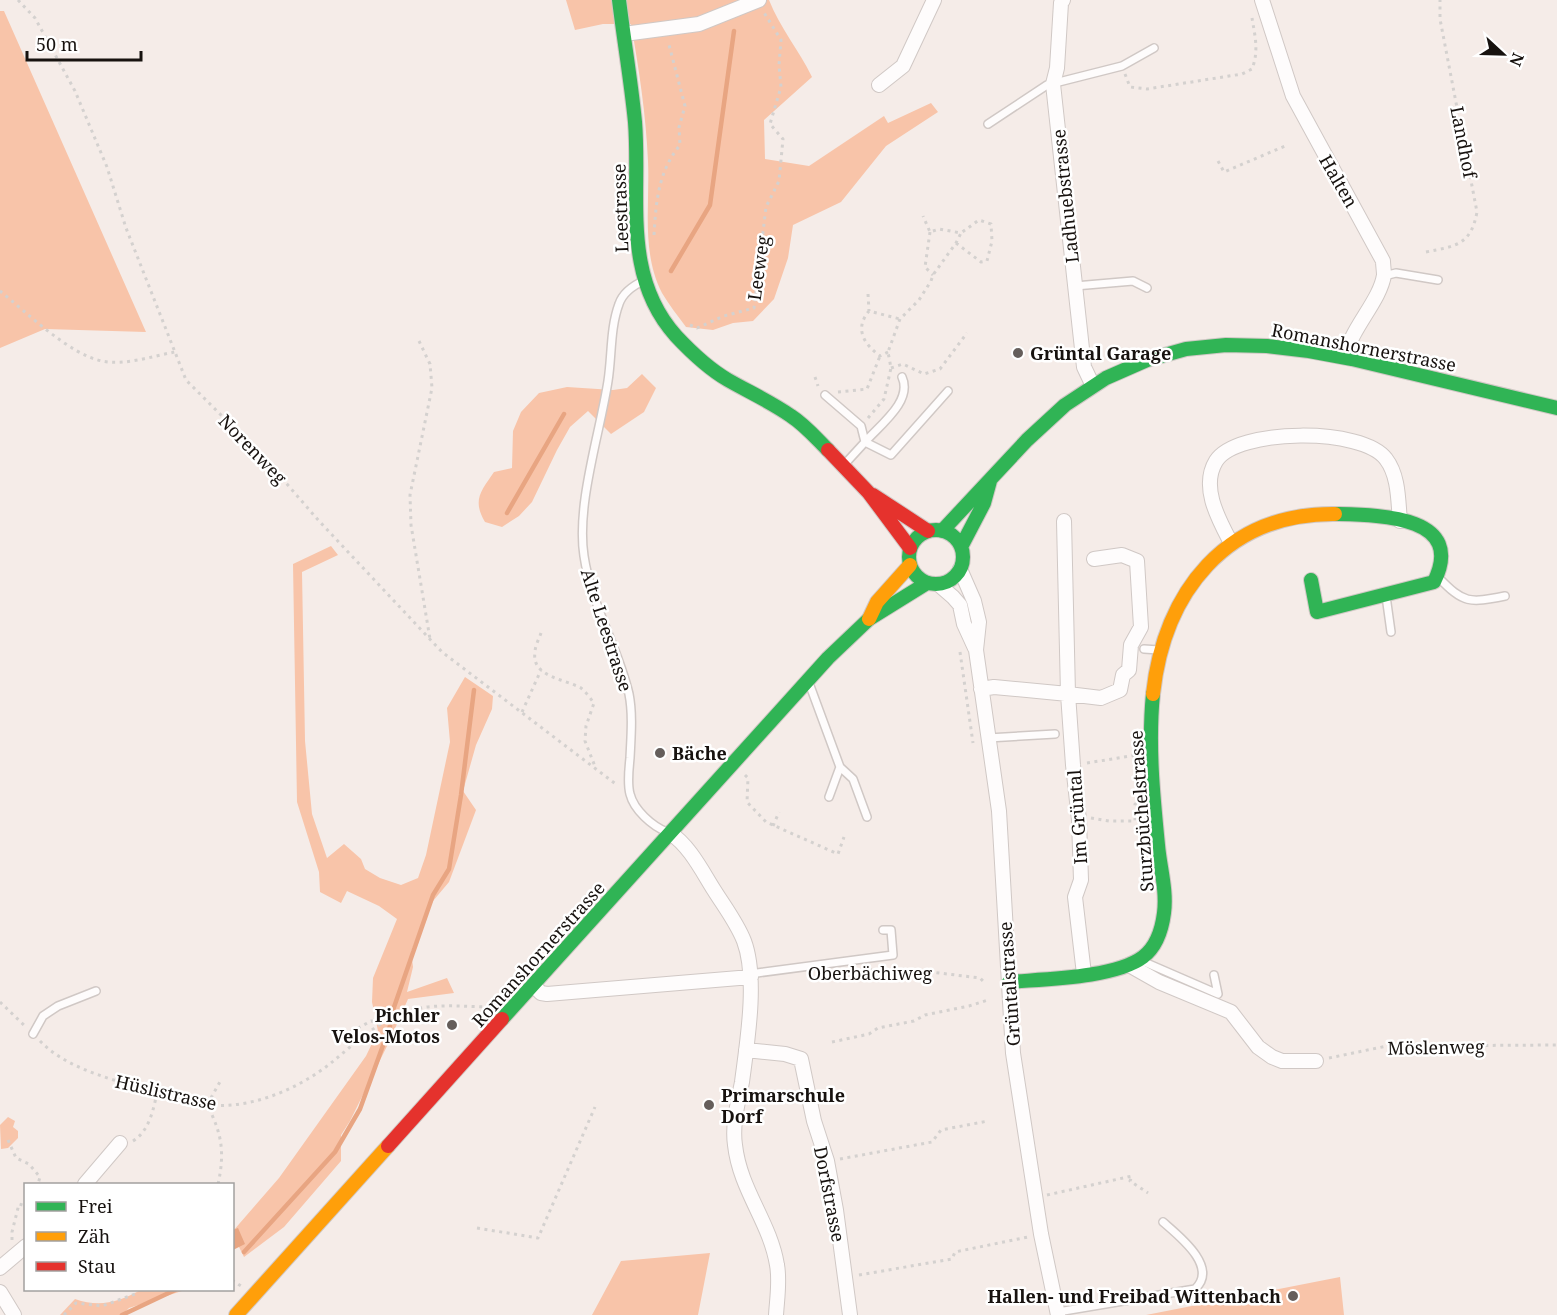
<svg xmlns="http://www.w3.org/2000/svg" width="1557" height="1315" font-family="'Noto Serif',serif">
<rect width="100%" height="100%" fill="#f5ece8"/>
<path fill="#f8c4a9" d="M566,0H769C780,28 799,50 812,77L764,120L765,159L809,166L884,116L888,123L931,103L938,112L886,146L841,202L793,225L788,258L774,299L753,321L733,323L713,330L686,327C678,316 669,305 662,293C641,252 650,205 648,161C646,115 639,69 631,24H603L575,30Z
M0,11H4L146,332L45,329L0,348Z
M642,374L656,388L644,412L611,434L588,411L570,427L557,450L532,502L519,516L502,527L485,522C472,500 481,491 494,472L512,468L513,431L521,412L539,393L567,387L613,390L627,388Z
M331,546L338,555L302,572L305,741L312,814L327,858L344,844L361,859L365,869L380,878L401,885L418,878L426,855L450,742L447,708L465,677L493,696L492,709L476,745L463,791L476,810L449,882L433,901L419,931L411,952L413,967L407,992L447,978L454,993L408,999L390,1040L350,1121L341,1135V1161L284,1227L244,1257L233,1235V1231L279,1178L366,1056L378,1031L372,1002L373,978L397,919L379,906L347,891L341,903L320,892L319,872L297,802L293,564Z
M8,1117L15,1121L13,1127L18,1131V1138L8,1148L1,1149L0,1125Z
M710,1253L698,1315H592L621,1261Z
M1340,1277L1344,1315H1146Z
M141,1290H185L129,1308L122,1315H60L75,1299C100,1308 118,1302 141,1290Z"/>
<path fill="#e8a582" d="M238,1228L245,1244L233,1250V1230Z"/>
<g fill="none" stroke-linecap="round" stroke-linejoin="round">
<path stroke="#e8a582" stroke-width="4.5" d="M671,271L710,205L734,31
M507,513L564,414
M393,1010L433,895L449,869L461,795L474,690
M244,1252L335,1152L360,1109L390,1026
M122,1315L175,1290"/>
<g stroke="#d0c8c5" stroke-width="10">
<path id="lane" d="M988,124L1047,85L1122,66L1154,48
M1384,276L1396,273L1438,280
M645,280C634,285 623,292 619,304C610,328 612,356 608,381C600,433 576,505 584,556C591,604 618,647 629,694C633,714 631,737 630,758C629,769 627,783 630,794C634,810 652,826 667,832
M1075,286L1133,281L1147,288
M902,377C913,401 880,425 865,442L891,455L948,391
M825,395L861,426L865,442L843,466
M1438,577C1464,604 1469,603 1505,596
M1386,596L1391,632
M1144,649L1159,650
M809,683L840,767L829,797
M988,738L1055,734
M840,767L853,779L867,817
M1142,961L1218,994L1214,975
M751,977L757,973L893,955L891,930H883
M33,1034L43,1016L58,1006L96,991
M1058,1312L1195,1289C1219,1267 1179,1236 1163,1222"/>
</g>
<g stroke="#d0c8c5" stroke-width="16">
<path id="street" d="M1063,0L1061,3L1057,68L1053,84L1084,367L1093,386
M1262,0L1293,96L1383,261C1383,265 1384,271 1384,275C1380,301 1351,328 1345,357
M624,34L699,24L759,0
M879,85L903,66L934,0
M1231,543C1219,520 1200,487 1216,461C1237,428 1363,427 1386,459C1399,476 1398,501 1400,521
M960,569L974,601L979,622L976,650L999,811L1013,1053L1041,1234L1058,1315
M938,584L953,597L960,605L964,624L975,648
M981,689L994,687L1068,694L1064,521
M670,833C689,845 702,871 714,890C724,906 737,923 744,941C758,978 747,1043 742,1082C738,1102 732,1125 735,1145C740,1190 770,1222 777,1265C780,1281 777,1299 776,1315
M1129,965L1159,982L1231,1012L1258,1047L1272,1057L1282,1061H1316
M1084,974L1075,897L1081,880L1079,820L1073,765L1068,694L1101,698L1120,690L1123,675L1129,670L1131,645L1141,627L1137,561L1122,555L1094,559
M533,985L541,993L547,994L751,977
M746,1050L785,1054L801,1059L814,1121L827,1161L836,1210L850,1315
M85,1184L120,1143
M0,1268L26,1246
M0,1292L14,1315"/>
</g>
<g stroke="#d0c8c5" stroke-width="16">
<path id="fast" d="M619,0C624,41 631,81 635,122C641,195 621,275 676,336C691,352 709,369 728,380C749,392 771,402 791,416C805,425 816,438 828,450
M909 557a27 27 0 1 1 54 0a27 27 0 1 1-54 0Z
M942,531L1027,440L1065,405L1106,378L1147,360L1186,349L1226,345L1267,346L1309,351L1352,359L1557,408
M961,547L984,503L990,481
M1311,580L1317,612L1434,582C1467,515 1378,515 1335,514
M1009,982C1044,979 1115,978 1143,957C1156,947 1162,929 1164,913C1167,890 1160,868 1158,845C1153,795 1148,744 1153,694
M502,1019L828,658L869,619L927,583"/>
</g>
<g stroke="#d0c8c5" stroke-width="16">
<path id="slow" d="M869,619L877,602L910,565
M1153,694C1164,592 1226,513 1335,514
M236,1315L388,1146"/>
</g>
<g stroke="#d0c8c5" stroke-width="16">
<path id="jam" d="M828,450L869,493L910,548
M873,495L928,531
M388,1146L502,1019"/>
</g>
<path stroke="#d4d1cf" stroke-width="3" stroke-dasharray="3 4.5" stroke-linecap="butt" d="M18,0L35,18L75,91L107,167L126,228L186,380L267,461L319,521L442,652L617,785
M1125,74L1130,87L1147,89L1242,74L1252,69C1259,51 1255,36 1252,18
M1218,161L1224,172L1285,146
M930,232L925,267L933,275
M654,235C656,202 658,172 680,145L679,127L685,106L668,41
M956,243L981,262L987,261L992,241L991,224L979,220L961,233
M1426,252C1456,246 1471,245 1477,212L1440,19V0
M0,291C26,312 70,355 102,361C125,366 152,356 175,352
M868,294L869,311
M690,325L697,328L724,316L754,308L766,207L779,181L783,139L770,124L781,87L779,65L781,40L763,11
M419,341L430,364L432,388L410,495L411,525L430,639
M888,352L880,356C864,344 854,329 869,311L900,319
M891,368L903,364L924,374L940,369L967,333
M815,377L818,386
M838,392L867,389L880,356
M868,418L884,399L891,368L888,352L900,319L919,300L931,281L933,275L956,243L961,233L939,229L930,232L923,216
M541,633C539,639 535,646 535,652C531,677 565,679 581,688C586,692 590,698 594,703L586,726L585,741L596,769
M960,652L973,743
M522,712L541,670
M1087,763L1137,755
M745,775L748,778L747,802L766,822L838,854L844,837
M1091,818L1109,821H1135V804H1138
M773,826L779,812
M869,970L923,971L980,978L986,984
M0,1002L27,1028
M338,1039L371,1021L381,1023
M40,1041C64,1066 101,1076 133,1086C157,1094 184,1103 209,1105C252,1109 298,1089 331,1063C353,1045 376,1023 402,1013C430,1002 464,1007 493,1007
M832,1042L869,1034L878,1028L914,1021L925,1015L969,1006L988,1000
M1329,1058L1387,1046L1557,1045
M8,1140L16,1158L29,1164L40,1177L38,1184
M133,1141C149,1131 153,1111 157,1093
M840,1159L932,1142L941,1130L988,1121
M218,1184C225,1153 222,1133 207,1105L221,1080
M1047,1195L1132,1176L1130,1181L1148,1193
M477,1228L538,1238L595,1107
M12,1240V1232L19,1204L26,1206
M859,1275L952,1259L955,1252L1028,1237
M232,1280L241,1286
M64,1315L76,1303L102,1306L138,1293"/>
<use href="#lane" stroke="#fefcfc" stroke-width="7"/>
<use href="#street" stroke="#fefcfc" stroke-width="14"/>
<use href="#fast" stroke="#30b455" stroke-width="14"/>
<use href="#slow" stroke="#ff9f0a" stroke-width="14"/>
<use href="#jam" stroke="#e5322d" stroke-width="14"/>
</g>
<g fill="#655e5b" stroke="#fff" stroke-width="2">
<circle cx="1018" cy="353" r="6"/>
<circle cx="660" cy="753" r="6"/>
<circle cx="452" cy="1025" r="6"/>
<circle cx="709" cy="1105" r="6"/>
<circle cx="1293" cy="1296" r="6"/>
</g>
<g text-anchor="middle" dominant-baseline="central" stroke-width="5" stroke-linejoin="round" paint-order="stroke">
<g font-size="18" fill="#17120f" stroke="#fff">
<text transform="translate(1464 142) rotate(79)">Landhof</text>
<text transform="translate(1339 181) rotate(60)">Halten</text>
<text transform="translate(1065 196) rotate(-96)">Ladhuebstrasse</text>
<text transform="translate(620 208) rotate(-92)">Leestrasse</text>
<text transform="translate(758 268) rotate(-82)">Leeweg</text>
<text transform="translate(1364 347) rotate(11)">Romanshornerstrasse</text>
<text transform="translate(253 449) rotate(46)">Norenweg</text>
<text transform="translate(607 630) rotate(72)">Alte Leestrasse</text>
<text transform="translate(1141 811) rotate(-94)">Sturzbüchelstrasse</text>
<text transform="translate(1077 817) rotate(-94)">Im Grüntal</text>
<text transform="translate(538 954) rotate(-48)">Romanshornerstrasse</text>
<text x="870" y="973">Oberbächiweg</text>
<text transform="translate(1009 984) rotate(-94)">Grüntalstrasse</text>
<text transform="translate(1436 1047) rotate(-1)">Möslenweg</text>
<text transform="translate(166 1092) rotate(13)">Hüslistrasse</text>
<text transform="translate(830 1194) rotate(79)">Dorfstrasse</text>
</g>
<g font-size="18" font-weight="bold" fill="#17120f" stroke="#fff" text-anchor="start">
<text x="1030" y="353">Grüntal Garage</text>
<text x="672" y="753">Bäche</text>
<text x="440" y="1015" text-anchor="end">Pichler<tspan x="440" dy="21">Velos-Motos</tspan></text>
<text x="721" y="1095">Primarschule<tspan x="721" dy="21">Dorf</tspan></text>
<text x="1281" y="1296" text-anchor="end">Hallen- und Freibad Wittenbach</text>
</g>
</g>
<rect x="24" y="1183" width="210" height="108" fill="#ffffff" stroke="#a2a09f" stroke-width="1.5"/>
<rect x="36" y="1202" width="30" height="9" fill="#30b455" stroke="#a2a09f" stroke-width="1.5"/>
<text x="78" y="1213" font-size="18" fill="#17120f">Frei</text>
<rect x="36" y="1232" width="30" height="9" fill="#ff9f0a" stroke="#a2a09f" stroke-width="1.5"/>
<text x="78" y="1243" font-size="18" fill="#17120f">Zäh</text>
<rect x="36" y="1262" width="30" height="9" fill="#e5322d" stroke="#a2a09f" stroke-width="1.5"/>
<text x="78" y="1273" font-size="18" fill="#17120f">Stau</text>
<g transform="translate(1503 54) rotate(112)" stroke="#ffffff" stroke-width="4.5" paint-order="stroke">
<path d="M0-4.5L10 22L0 15L-10 22Z" fill="#17120f"/>
<text y="-9" font-size="16" font-weight="bold" text-anchor="middle" fill="#17120f">N</text>
</g>
<path d="M27 51v9h114v-9" fill="none" stroke="#17120f" stroke-width="3"/>
<text x="36" y="51" font-size="18" fill="#17120f" stroke="#ffffff" stroke-width="4.5" paint-order="stroke">50 m</text>
</svg>
